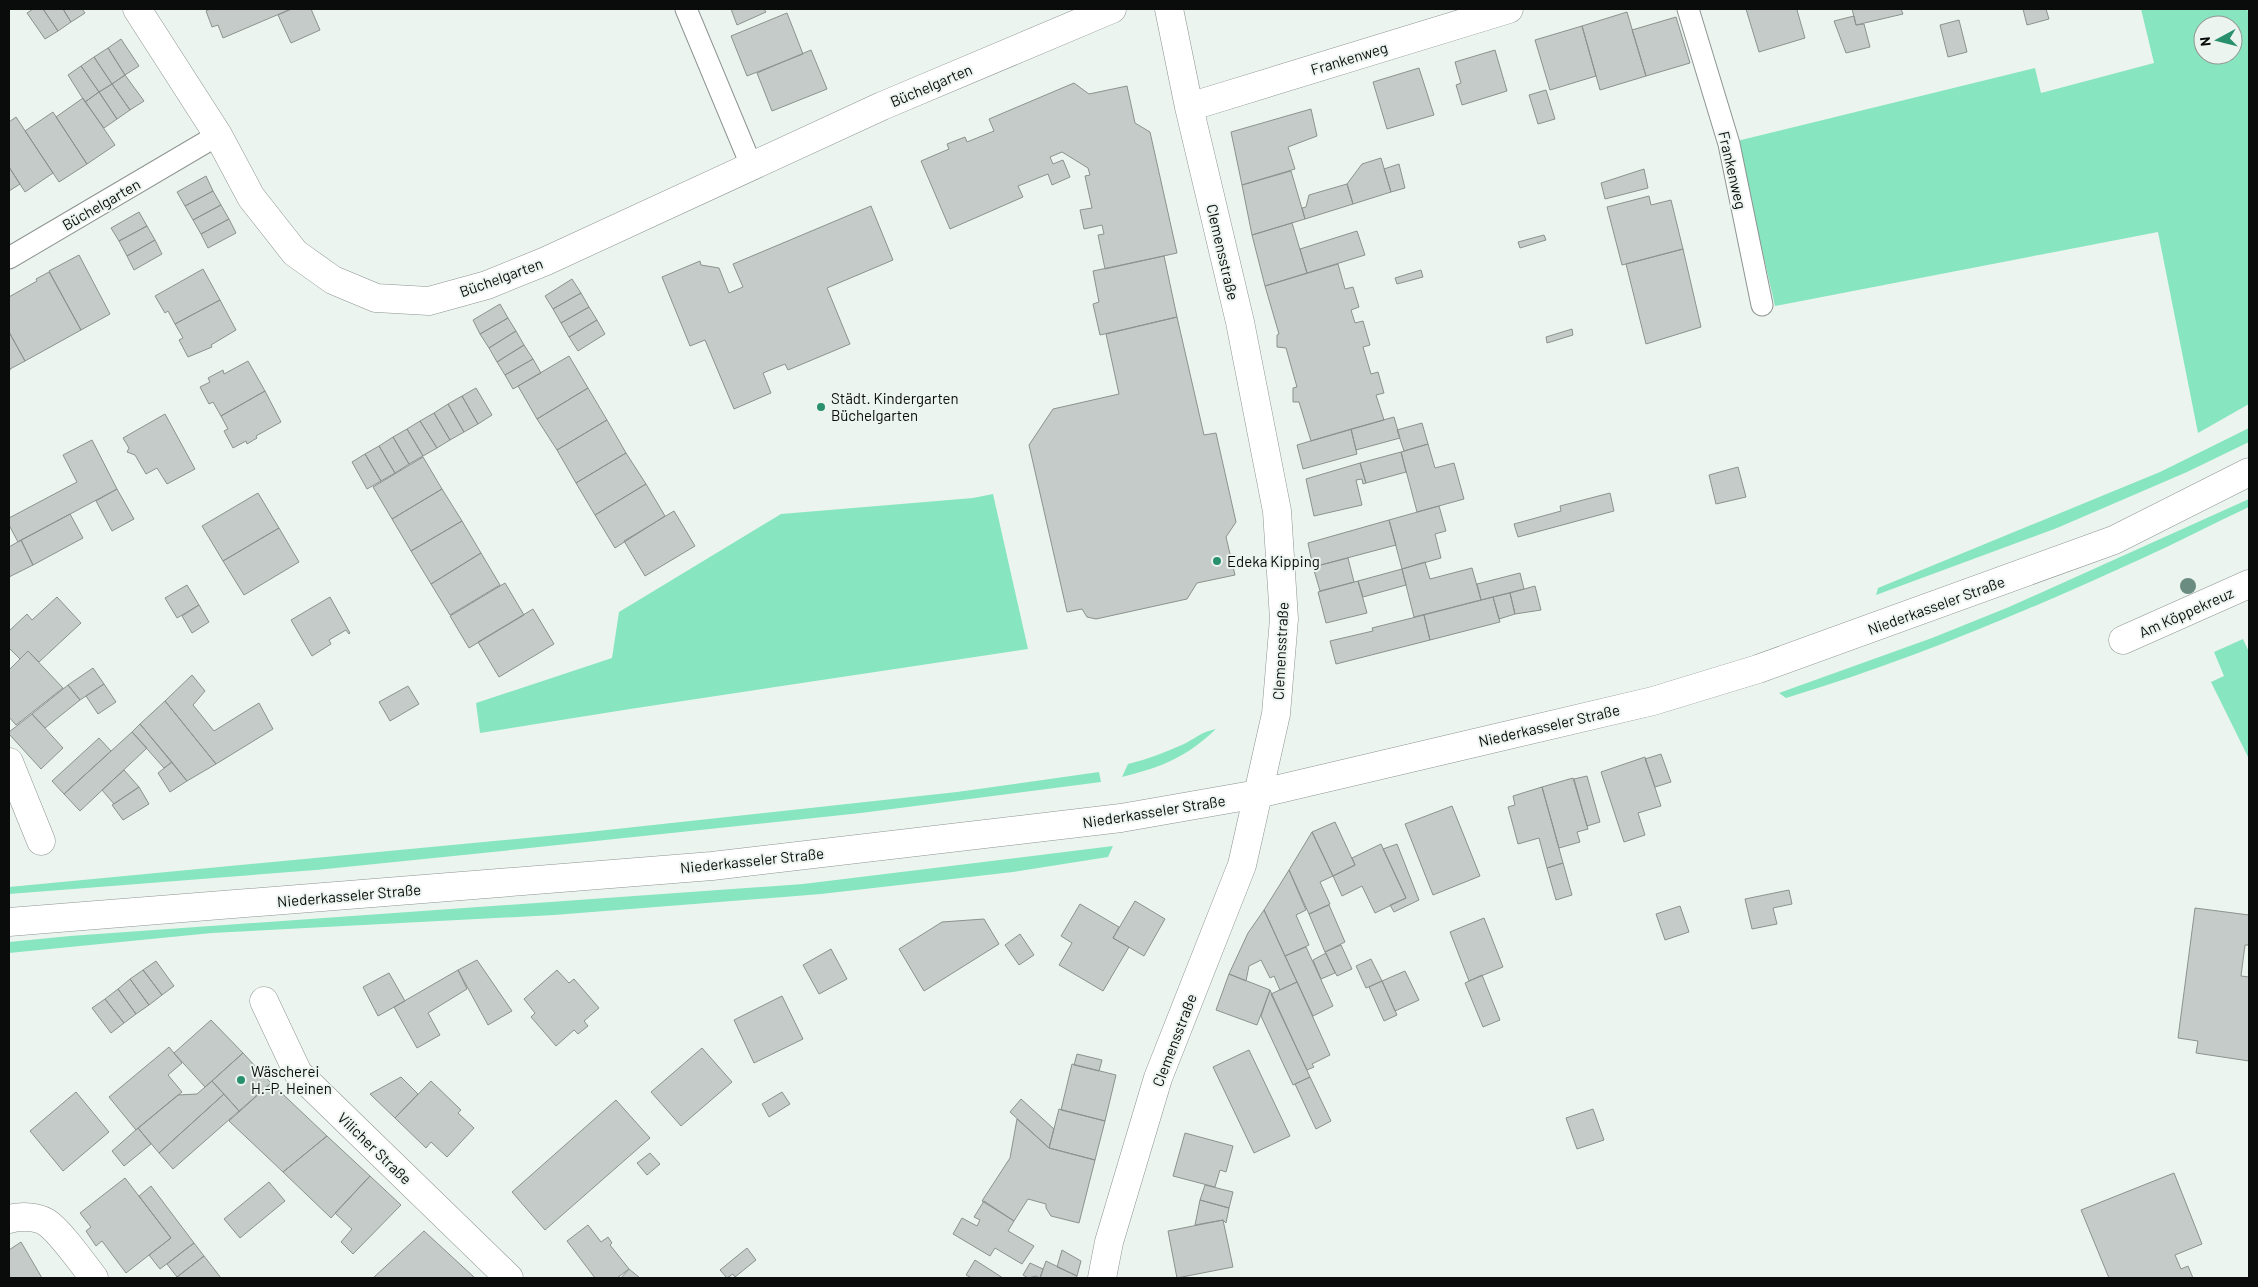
<svg xmlns="http://www.w3.org/2000/svg" width="2258" height="1287" font-family="Barlow,sans-serif">
<rect width="100%" height="100%" fill="#ecf4f0"/>
<path fill="#87e6bf" fill-rule="evenodd" d="M2141,9H2247L2249,15V404L2198,433L2158,232L1775,306L1737,141L2035,68L2041,93L2154,63ZM2203,25H2233V55H2203Z
M2249,428V442L2187,472L2057,528L1876,595L1878,588L2160,472Z
M993,494L1028,649L630,709L480,733L476,703L612,658L619,612L781,514L973,498Z
M2249,499V507C2214,523 2179,542 2143,558C2027,611 1909,661 1786,698L1779,693L1932,638L2009,607Z
M2243,639L2249,652V759L2211,682L2224,676L2214,652Z
M1216,729C1185,758 1162,767 1122,777L1128,764C1148,759 1166,752 1184,744C1198,737 1199,733 1216,729Z
M1099,772L1101,782L861,813L483,853L316,870L9,894V887L579,833L957,792Z
M1113,846L1108,857L1013,872L821,894L554,915L212,933L9,953V942L70,936L803,884Z"/>
<path fill="#c4cbc8" stroke="#8c938f" d="M33,9H43L58,31L45,39L27,13Z
M43,9H63L71,22L58,31Z
M63,9H82L85,13L71,22Z
M210,9H291L223,38L218,25L212,27L206,11Z
M291,9H311L320,30L291,43L278,15Z
M731,9H764L766,12L737,25Z
M1746,9H1800L1797,10L1805,38L1759,52Z
M1852,9H1901L1903,14L1856,25Z
M2023,9H2046L2049,19L2027,25Z
M1627,12L1646,76L1600,90L1582,26Z
M787,13L803,54L747,76L731,36Z
M1854,16L1856,25L1864,24L1870,47L1846,53L1834,21Z
M1676,17L1690,63L1646,76L1632,30Z
M1959,20L1967,52L1948,57L1940,25Z
M1582,26L1596,76L1550,90L1535,40Z
M121,39L139,66L125,75L108,48Z
M108,48L125,75L112,84L94,57Z
M811,50L827,89L772,111L757,73Z
M1495,50L1507,91L1462,105L1456,85L1461,83L1455,62Z
M94,57L112,84L99,92L81,66Z
M81,66L99,92L85,102L68,75Z
M1419,68L1434,115L1387,129L1373,82Z
M125,75L144,101L130,110L112,84Z
M1074,83L1089,94L1127,86L1135,123L1150,132L1177,253L1105,269L1098,235L1104,234L1102,225L1084,229L1080,210L1092,208L1085,176L1090,175L1088,168L1062,152L1050,157L1053,164L1063,160L1070,177L1052,185L1048,174L1018,186L1023,197L950,229L921,161L949,149L947,144L965,137L967,142L994,131L989,119Z
M112,84L130,110L117,119L99,92Z
M1546,90L1555,119L1538,124L1529,95Z
M99,92L117,119L104,128L85,102Z
M83,98L115,145L87,164L56,117Z
M1311,109L1317,136L1288,147L1295,169L1242,185L1231,132Z
M53,112L87,164L59,182L25,131Z
M16,117L53,173L25,192L9,167V122Z
M1381,158L1391,192L1353,204L1347,184L1362,164Z
M1399,164L1405,188L1391,192L1384,169Z
M9,167L20,184L9,191Z
M1644,169L1648,188L1605,199L1601,183Z
M1291,171L1305,219L1252,235L1242,185Z
M206,176L213,191L185,206L177,192Z
M1347,184L1353,204L1305,219L1302,208L1306,207L1309,195Z
M213,191L221,205L193,220L185,206Z
M1649,196L1651,205L1671,200L1683,249L1622,265L1607,207Z
M221,205L229,219L201,234L193,220Z
M871,206L893,260L827,288L850,344L788,370L785,364L763,373L771,393L734,409L705,340L690,346L662,277L700,261L701,265L719,268L729,293L743,287L733,264Z
M139,212L147,226L119,241L111,228Z
M229,219L236,233L208,248L201,234Z
M1292,223L1307,273L1265,286L1252,235Z
M147,226L155,240L127,256L119,241Z
M1357,231L1365,255L1307,273L1300,249Z
M1544,235L1546,240L1520,248L1518,242Z
M155,240L162,254L134,270L127,256Z
M1683,249L1701,327L1646,344L1626,264Z
M79,255L110,314L81,330L49,271Z
M1164,256L1177,317L1100,335L1093,304L1099,302L1093,271Z
M1338,264L1345,289L1353,287L1359,307L1351,310L1355,323L1363,321L1370,345L1363,347L1371,374L1378,372L1384,393L1376,395L1384,420L1311,441L1299,402H1293V388L1297,387L1286,348L1277,347V335L1279,334L1265,286Z
M203,269L220,300L175,324L168,311L165,313L155,296Z
M1421,270L1423,277L1397,284L1395,278Z
M49,272L81,330L25,361L9,332V297L37,281L36,279Z
M572,279L581,293L553,309L545,296Z
M581,293L589,307L561,323L553,309Z
M220,300L236,330L211,345L212,347L188,357L179,340L183,338L175,324Z
M500,304L508,318L480,334L473,320Z
M589,307L597,320L569,337L561,323Z
M1177,317L1204,435L1216,433L1236,522L1226,537L1235,575L1197,583L1187,599L1096,619L1087,617L1082,609L1067,612L1029,445L1053,409L1119,394L1106,334Z
M508,318L516,331L489,348L480,334Z
M597,320L605,334L578,351L569,337Z
M1572,329L1573,335L1547,343L1546,337Z
M516,331L524,345L497,362L489,348Z
M9,332L25,361L10,369L9,374Z
M524,345L533,359L505,375L497,362Z
M569,356L588,388L537,419L518,386Z
M533,359L541,373L513,389L505,375Z
M248,361L265,391L221,416L213,402L209,404L200,387L210,382L208,378L223,370L224,374Z
M476,388L492,415L478,424L462,396Z
M588,388L607,420L557,450L537,419Z
M265,391L281,422L256,436L257,438L247,444L246,441L233,448L224,431L228,429L221,416Z
M462,396L478,424L464,432L448,404Z
M448,404L464,432L450,440L434,413Z
M434,413L450,440L437,448L420,421Z
M165,414L195,469L167,484L157,468L146,474L135,455L127,452L129,448L123,438Z
M1394,417L1400,438L1356,450L1351,429Z
M607,420L626,453L576,483L557,450Z
M420,421L437,448L423,456L407,429Z
M1422,423L1428,444L1404,451L1397,430Z
M407,429L423,456L409,464L393,437Z
M1351,429L1357,454L1303,469L1297,445Z
M393,437L409,464L395,473L379,446Z
M92,440L117,489L18,542L9,525V518L77,482L63,455Z
M1428,444L1435,468L1454,463L1464,499L1417,512L1401,452Z
M379,446L395,473L381,481L365,454Z
M1401,452L1406,472L1366,483L1360,463Z
M626,453L646,484L595,515L576,483Z
M365,454L381,481L367,489L352,462Z
M423,457L442,489L392,519L373,487Z
M1360,463L1366,483L1363,484L1362,479L1356,480L1362,505L1314,516L1306,479Z
M1738,467L1746,497L1716,504L1709,475Z
M646,484L665,516L615,548L595,515Z
M117,489L134,519L112,531L96,501Z
M442,489L462,521L411,551L392,519Z
M258,493L279,528L223,561L202,526Z
M1610,493L1614,511L1518,537L1514,524L1561,511L1560,506Z
M1439,506L1446,531L1435,534L1441,558L1402,569L1389,520Z
M674,511L695,546L645,576L624,541Z
M70,514L83,538L33,565L21,540Z
M1389,520L1396,545L1313,567L1308,543Z
M462,521L481,553L431,584L411,551Z
M279,528L299,562L244,595L223,561Z
M21,540L33,565L9,577V547Z
M481,553L500,585L450,615L431,584Z
M1348,558L1354,582L1320,591L1313,567Z
M1425,562L1430,579L1472,568L1481,600L1414,617L1402,569Z
M1402,569L1406,585L1363,597L1358,581Z
M1520,573L1524,589L1481,600L1477,584Z
M1358,581L1367,613L1326,623L1318,592Z
M505,583L524,615L469,648L450,616Z
M187,585L199,605L177,618L165,598Z
M1535,586L1541,610L1515,614L1510,593Z
M1510,593L1515,614L1499,619L1493,597Z
M57,597L81,623L39,662L28,651L20,659L9,648V631L27,614L32,620Z
M330,597L350,633L349,634L346,630L329,640L331,644L312,656L291,620Z
M1493,597L1500,622L1430,640L1424,615Z
M199,605L209,622L192,633L182,616Z
M533,609L554,644L499,677L478,642Z
M1424,615L1430,640L1336,664L1330,641L1373,631L1372,628Z
M28,651L63,688L16,725L9,717V670Z
M93,668L104,684L80,700L68,685Z
M192,675L205,691L193,705L214,731L259,703L273,729L216,764L165,701Z
M104,684L116,702L98,714L86,696Z
M68,685L80,700L45,728L32,714Z
M408,686L419,704L390,721L379,702Z
M165,701L216,764L187,781L140,724Z
M32,714L63,748L41,769L9,734V732Z
M140,724L172,762L164,768L132,732Z
M132,732L147,748L80,811L64,794Z
M99,738L111,751L64,794L52,781Z
M1661,754L1671,782L1655,787L1645,759Z
M1645,757L1661,806L1638,813L1645,835L1624,842L1601,772Z
M172,762L187,781L170,792L158,773Z
M124,770L139,787L114,804L102,790Z
M1587,776L1600,822L1587,826L1574,779Z
M1573,778L1588,829L1577,832L1580,842L1559,848L1542,787Z
M139,787L149,804L123,820L112,805Z
M1542,787L1563,863L1547,868L1539,838L1518,844L1508,807L1515,805L1513,796Z
M1452,806L1480,876L1433,895L1405,824Z
M1335,822L1355,865L1333,876L1312,832Z
M1312,832L1333,876L1320,882L1330,904L1309,914L1289,870Z
M1381,844L1406,898L1375,913L1362,886L1342,896L1333,876L1355,865L1352,858Z
M1397,844L1419,900L1394,912L1390,905L1406,898L1383,849Z
M1563,863L1572,895L1556,900L1547,868Z
M1289,870L1306,910L1296,915L1309,945L1285,956L1264,910Z
M1789,890L1792,904L1773,908L1777,924L1752,929L1745,899Z
M1135,901L1165,919L1144,956L1113,938Z
M1080,904L1119,927L1113,938L1129,947L1103,991L1059,965L1072,943L1061,936Z
M1329,905L1345,942L1325,952L1309,914Z
M1680,906L1689,932L1665,940L1656,914Z
M2195,908L2249,915V945H2245L2241,976L2249,977V1061L2196,1053L2198,1041L2178,1038Z
M1264,910L1297,982L1280,990L1274,976L1270,978L1261,960L1249,966L1246,981L1229,974L1248,933Z
M1484,918L1503,967L1469,981L1450,932Z
M984,919L999,944L924,991L899,949L942,922Z
M1020,934L1034,955L1019,965L1005,945Z
M1341,945L1352,969L1337,976L1325,952Z
M1306,947L1333,1006L1313,1016L1285,956Z
M831,949L847,979L819,994L803,965Z
M1326,953L1335,973L1321,979L1313,960Z
M1371,959L1382,981L1366,988L1356,966Z
M477,960L512,1011L488,1025L458,970Z
M156,961L174,986L162,995L143,970Z
M143,970L162,995L149,1005L130,979Z
M458,970L467,989L428,1013L440,1035L417,1048L394,1007Z
M557,970L569,983L574,979L599,1008L584,1021L588,1026L578,1034L574,1030L556,1046L531,1017L535,1013L524,999Z
M1405,971L1419,1000L1395,1011L1382,981Z
M389,973L405,1001L378,1016L363,987Z
M1229,974L1270,990L1257,1025L1216,1010Z
M1482,975L1500,1020L1483,1027L1465,983Z
M130,979L149,1005L136,1014L118,989Z
M1382,981L1397,1015L1384,1021L1369,987Z
M1297,982L1330,1055L1312,1064L1314,1067L1307,1070L1271,994Z
M118,989L136,1014L124,1023L105,999Z
M1270,990L1310,1077L1293,1085L1261,1016Z
M782,996L803,1039L754,1063L734,1020Z
M105,999L124,1023L111,1033L92,1008Z
M211,1020L243,1053L205,1087L174,1053Z
M169,1047L182,1063L168,1075L182,1092L136,1130L109,1097Z
M702,1048L732,1082L681,1126L651,1092Z
M1249,1050L1290,1136L1254,1153L1213,1067Z
M243,1053L271,1083L239,1111L212,1081Z
M1077,1054L1102,1060L1099,1071L1074,1065Z
M1072,1064L1116,1075L1105,1121L1061,1110Z
M401,1077L418,1094L395,1118L370,1094Z
M1310,1077L1331,1121L1316,1129L1295,1084Z
M212,1081L224,1094L159,1153L138,1128L178,1095L197,1094Z
M431,1081L461,1110L458,1113L474,1128L447,1157L431,1142L426,1148L395,1118Z
M271,1083L327,1136L283,1172L229,1121Z
M76,1092L109,1132L63,1171L30,1131Z
M782,1092L790,1104L769,1117L762,1104Z
M224,1094L239,1111L173,1169L159,1153Z
M1021,1099L1054,1129L1049,1148L1010,1112Z
M616,1100L650,1138L545,1230L512,1192Z
M1059,1109L1105,1121L1095,1160L1049,1148Z
M1593,1109L1604,1140L1577,1149L1566,1118Z
M1017,1119L1049,1148L1095,1160L1079,1223L1051,1216L1046,1208V1204L1028,1199L1014,1221L982,1201L1010,1158Z
M138,1128L151,1144L124,1166L112,1151Z
M1185,1133L1233,1146L1226,1172L1220,1170L1215,1187L1173,1176Z
M327,1136L370,1176L331,1218L283,1172Z
M650,1153L660,1164L647,1175L637,1163Z
M2174,1173L2202,1244L2175,1255L2181,1269L2188,1266L2193,1278H2109L2081,1210Z
M370,1176L401,1205L353,1254L341,1242L352,1229L335,1213Z
M125,1178L171,1238L126,1273L102,1241L96,1246L86,1231L91,1227L80,1213Z
M269,1182L285,1201L240,1238L224,1219Z
M1205,1185L1233,1192L1229,1208L1200,1200Z
M151,1186L194,1243L160,1269L149,1255L171,1238L139,1196Z
M1200,1200L1229,1208L1226,1223L1223,1220L1195,1225Z
M984,1201L1014,1221L1008,1231L1034,1246L1022,1264L995,1248L990,1256L953,1234L962,1218L977,1226L980,1220L974,1217Z
M1223,1220L1233,1267L1177,1278L1168,1231Z
M588,1225L601,1242L608,1237L612,1243L610,1245L629,1269L617,1278H595L567,1241Z
M424,1231L475,1278H373Z
M21,1242L42,1278H9V1250Z
M194,1243L204,1256L177,1277L167,1264Z
M747,1248L756,1260L735,1277L733,1274L727,1278L720,1270Z
M1062,1250L1081,1261L1077,1276L1057,1267Z
M204,1256L221,1278H178L177,1277Z
M975,1260L1003,1278H972L966,1275Z
M1046,1261L1077,1276L1076,1278H1040Z
M1030,1263L1043,1269L1040,1278L1036,1276L1028,1278L1023,1275Z
M629,1269L640,1278H621Z"/>
<g fill="none" stroke-linecap="round" stroke-linejoin="round">
<g stroke="#8d9491" stroke-width="23">
<path id="service" d="M686,9L751,165
M1688,9L1729,144L1762,305
M9,258L218,135"/>
</g>
<g stroke="#8d9491" stroke-width="29">
<path id="minor" d="M137,9L218,135L251,197L295,253L333,280L376,298L429,301L487,285L546,261L882,106L1112,9
M1189,107L1509,9
M2123,640L2249,584
M9,762L41,841
M264,1001L298,1073L509,1278
M9,1219C19,1216 36,1216 46,1222C60,1231 83,1264 94,1278
M1102,1278L1109,1242L1158,1078L1242,865L1276,714L1284,619L1277,511L1240,322L1189,107L1169,9"/>
</g>
<g stroke="#8d9491" stroke-width="29">
<path id="secondary" d="M9,922L712,866L1121,818L1258,794L1653,701L1758,669L2114,540L2249,472"/>
</g>
<use href="#service" stroke="#fff" stroke-width="21"/>
<use href="#minor" stroke="#fff" stroke-width="28"/>
<use href="#secondary" stroke="#fff" stroke-width="28"/>
</g>
<circle fill="#6b8c81" cx="2188" cy="586" r="8"/>
<g fill="#28906d" stroke="#ecf4f0" stroke-width="2">
<circle cx="821" cy="407" r="5"/>
<circle cx="1217" cy="561" r="5"/>
<circle cx="241" cy="1080" r="5"/>
</g>
<g text-anchor="middle" dominant-baseline="central" stroke-width="4" stroke-linejoin="round" paint-order="stroke">
<g font-size="15" fill="#090c0b" stroke="#ecf4f0">
<text transform="translate(1349 58) rotate(-17)">Frankenweg</text>
<text transform="translate(931 85) rotate(-23)">Büchelgarten</text>
<text transform="translate(1733 170) rotate(77)">Frankenweg</text>
<text transform="translate(101 204) rotate(-30)">Büchelgarten</text>
<text transform="translate(1223 252) rotate(77)">Clemensstraße</text>
<text transform="translate(501 277) rotate(-20)">Büchelgarten</text>
<text transform="translate(1936 605) rotate(-20)">Niederkasseler Straße</text>
<text transform="translate(2186 612) rotate(-24)">Am Köppekreuz</text>
<text transform="translate(1280 651) rotate(-87)">Clemensstraße</text>
<text transform="translate(1549 725) rotate(-13)">Niederkasseler Straße</text>
<text transform="translate(1154 811) rotate(-9)">Niederkasseler Straße</text>
<text transform="translate(752 860) rotate(-6)">Niederkasseler Straße</text>
<text transform="translate(349 895) rotate(-5)">Niederkasseler Straße</text>
<text transform="translate(1174 1040) rotate(-69)">Clemensstraße</text>
<text transform="translate(375 1148) rotate(44)">Vilicher Straße</text>
</g>
<g font-size="15" fill="#090c0b" stroke="#ecf4f0" text-anchor="start">
<text x="831" y="398">Städt. Kindergarten<tspan x="831" dy="17">Büchelgarten</tspan></text>
<text x="1227" y="561">Edeka Kipping</text>
<text x="251" y="1071">Wäscherei<tspan x="251" dy="17">H.-P. Heinen</tspan></text>
</g>
</g>
<rect width="2258" height="1287" fill="none" stroke="#090c0b" stroke-width="20"/>
<g transform="translate(2218 40) rotate(263)"><circle r="24" fill="#ecf4f0" stroke="#919794"/>
<path d="M0-4L9 19L0 12L-9 19Z" fill="#28906d"/>
<text y="-8" font-size="14" font-weight="bold" text-anchor="middle" fill="#090c0b">N</text>
</g>
</svg>
